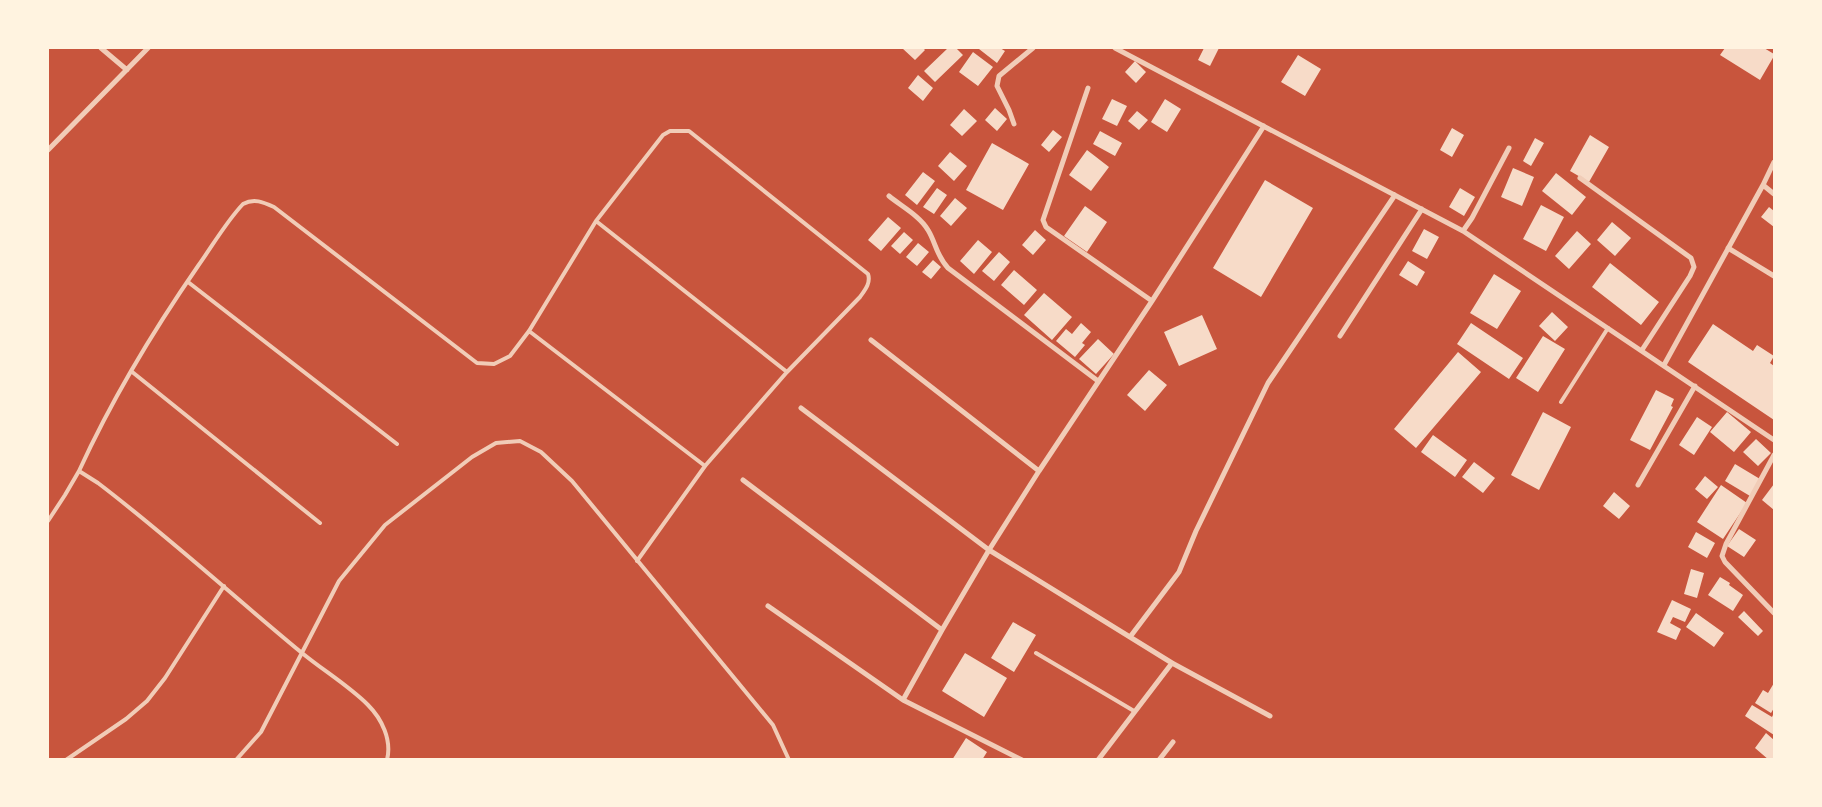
<svg xmlns="http://www.w3.org/2000/svg" width="1822" height="807" font-family="Raleway,sans-serif">
<rect width="100%" height="100%" fill="#c8553d"/>
<path fill="#f7dbc8" d="M902,48H923L925,50L915,60Z
M948,48H956L963,55L935,82L924,71Z
M980,48H1000L1005,51L997,63L979,49Z
M1204,48H1219L1210,66L1198,60Z
M1725,48H1764L1774,54V56L1760,80L1720,55Z
M973,52L993,67L978,86L959,72Z
M1298,55L1321,69L1305,96L1281,82Z
M1135,61L1146,72L1136,83L1125,72Z
M918,75L933,88L923,101L908,88Z
M1112,99L1127,106L1117,126L1102,119Z
M1165,99L1181,109L1167,132L1151,122Z
M995,108L1007,119L997,131L985,120Z
M964,109L977,121L962,136L950,125Z
M1137,111L1148,120L1139,130L1128,121Z
M1452,128L1464,135L1452,157L1440,150Z
M1053,130L1062,137L1049,152L1041,145Z
M1100,131L1122,143L1115,156L1093,144Z
M1590,135L1609,147L1589,182L1570,171Z
M1535,138L1544,143L1531,166L1523,161Z
M992,143L1029,164L1003,210L966,190Z
M1087,150L1109,167L1091,191L1069,175Z
M950,152L967,166L954,181L938,166Z
M1513,168L1534,177L1522,206L1501,197Z
M923,172L935,181L917,205L905,195Z
M1556,173L1586,197L1572,215L1542,191Z
M1265,180L1313,208L1261,297L1213,268Z
M937,188L947,195L934,214L923,207Z
M1460,188L1475,197L1464,216L1449,207Z
M955,198L967,208L951,226L940,216Z
M1541,205L1564,217L1546,251L1523,239Z
M1085,206L1107,222L1087,252L1064,236Z
M1769,207L1774,211V227L1761,217Z
M888,217L901,228L881,251L868,240Z
M1612,222L1631,238L1615,256L1597,240Z
M1424,229L1439,237L1427,259L1412,251Z
M1035,230L1046,240L1033,255L1022,245Z
M1577,231L1591,244L1569,269L1555,256Z
M904,232L913,240L900,254L891,246Z
M978,240L992,252L974,274L960,261Z
M918,243L929,252L917,266L906,257Z
M999,252L1010,262L994,281L982,271Z
M933,260L941,267L931,279L922,272Z
M1408,261L1425,272L1417,286L1399,275Z
M1610,263L1659,302L1641,325L1592,287Z
M1014,270L1037,290L1024,305L1001,285Z
M1494,274L1521,291L1497,329L1470,313Z
M1044,293L1072,317L1052,340L1024,315Z
M1552,312L1568,327L1555,341L1539,326Z
M1202,315L1217,349L1179,366L1164,332Z
M1081,323L1091,332L1082,343L1085,345L1075,357L1056,341L1066,329L1072,334Z
M1471,323L1523,358L1509,379L1457,344Z
M1713,324L1753,351L1757,345L1774,356L1770,363L1774,366V420L1688,362Z
M1543,336L1565,349L1538,392L1516,378Z
M1098,339L1114,354L1096,374L1079,359Z
M1458,352L1481,372L1416,448L1394,429Z
M1149,370L1167,385L1145,411L1127,395Z
M1656,390L1674,399L1671,406L1673,407L1650,450L1630,440Z
M1543,412L1571,427L1539,490L1511,475Z
M1727,412L1751,432L1734,452L1710,432Z
M1697,417L1712,427L1694,455L1679,445Z
M1433,435L1467,460L1455,477L1421,452Z
M1756,439L1771,453L1758,466L1743,452Z
M1474,462L1495,478L1483,493L1462,477Z
M1735,464L1760,479L1750,496L1725,481Z
M1705,476L1718,487L1707,499L1695,489Z
M1774,484V510L1762,500Z
M1721,485L1747,503L1723,539L1697,522Z
M1614,492L1630,506L1619,519L1603,506Z
M1739,529L1756,540L1744,557L1727,546Z
M1696,532L1715,543L1707,558L1688,547Z
M1691,569L1704,573L1697,598L1684,594Z
M1720,577L1730,583L1729,585L1743,595L1733,611L1708,595Z
M1672,600L1691,609L1685,622L1673,617L1670,623L1681,629L1676,640L1657,632Z
M1744,611L1763,631L1758,636L1738,617Z
M1696,613L1724,633L1714,647L1686,627Z
M1013,622L1036,635L1014,672L991,658Z
M965,653L1007,678L984,717L942,691Z
M1774,683V708L1771,713L1755,703L1763,690L1768,693Z
M1752,705L1772,717L1774,713V735L1745,716Z
M1766,733L1774,740L1773,760H1769L1755,748Z
M966,738L987,752L982,760H952Z"/>
<g fill="none" stroke-linecap="round" stroke-linejoin="round">
<path stroke="#f1ccb7" stroke-width="4" d="M596,221L787,372
M188,282L397,444
M529,331L705,466
M131,371L320,523
M1561,402L1608,328
M79,471C112,399 153,331 198,266C213,245 226,222 243,204C254,198 263,202 274,207L477,363L494,364L510,356L529,331L596,221L663,135L670,131H689L868,274C871,283 865,290 860,297L787,372L705,466L637,561
M48,521L65,495L79,471L98,483C169,537 234,597 302,653C324,671 349,686 368,705C382,719 392,740 387,760
M1036,653L1134,711
M66,760L126,719L147,701L165,678L224,586
M236,760L261,732L339,581L385,525L472,457L496,443L520,441L541,452L572,481L773,725L789,760"/>
<path stroke="#f1ccb7" stroke-width="5" d="M101,48L127,70
M1115,48L1463,231L1774,440
M1088,88L1043,220L1046,227L1152,301
M1014,124L1009,110L997,86L999,76L1033,48
M48,150L148,48
M1774,162L1763,185L1774,194
M1580,178L1691,258L1694,267L1690,276L1642,350
M889,196C901,206 920,216 928,230C936,243 936,255 948,268L1098,381
M1463,231L1472,218L1509,148
M1728,248L1774,276
M1340,336L1422,209
M871,340L1039,471
M1664,365L1763,185
M801,408L989,550L1172,663
M1774,455L1726,544L1722,556L1725,562L1774,613
M743,480L942,630
M1638,485L1695,386
M768,606L903,700L942,630L989,550L1039,471L1152,301L1264,126
M1130,637L1179,572L1196,531L1268,383L1395,195
M903,700L1022,760
M1098,760L1172,663L1270,716
M1159,760L1173,742"/>
</g>
<rect width="1822" height="807" fill="none" stroke="#fff3e0" stroke-width="98"/>
</svg>
